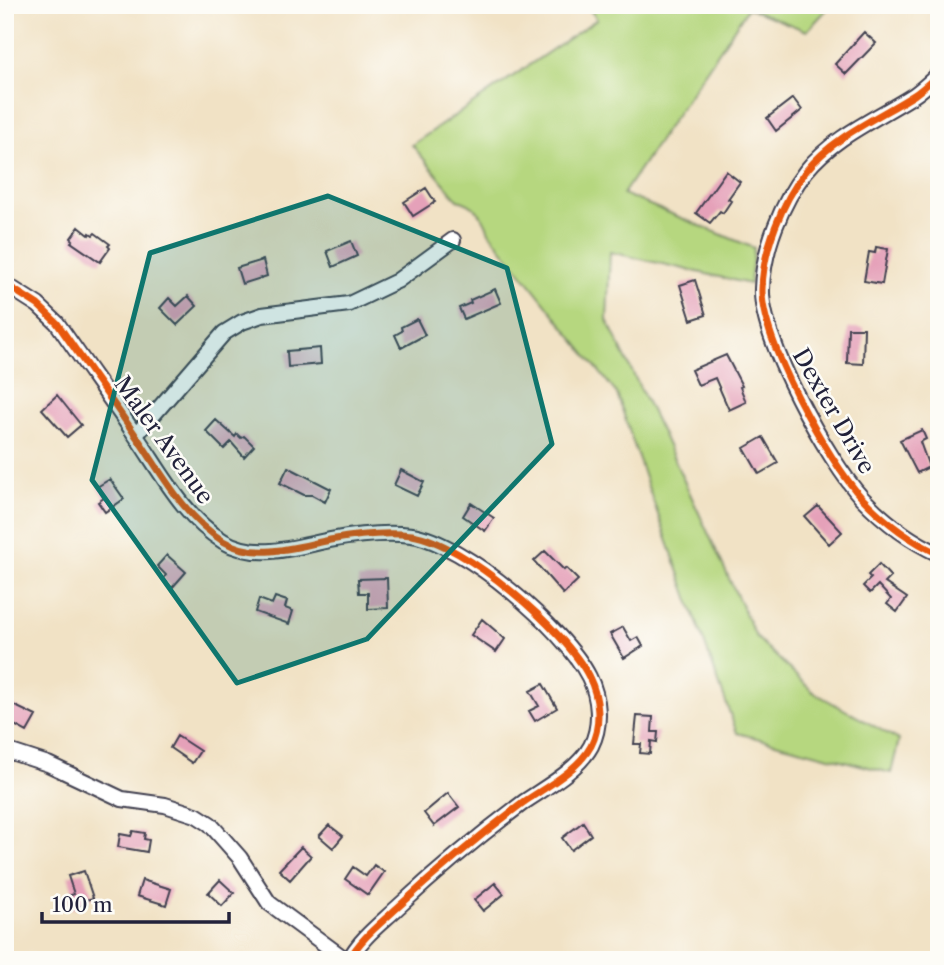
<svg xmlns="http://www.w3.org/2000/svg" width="944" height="965" font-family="'Libre Caslon Text',serif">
<rect width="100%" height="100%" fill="#fdfcf7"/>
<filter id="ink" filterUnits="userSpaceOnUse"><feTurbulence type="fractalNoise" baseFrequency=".0143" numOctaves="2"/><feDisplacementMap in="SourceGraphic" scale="14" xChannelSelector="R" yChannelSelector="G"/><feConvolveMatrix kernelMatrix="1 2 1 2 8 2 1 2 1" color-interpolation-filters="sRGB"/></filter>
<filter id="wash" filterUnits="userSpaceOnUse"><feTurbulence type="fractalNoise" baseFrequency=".00686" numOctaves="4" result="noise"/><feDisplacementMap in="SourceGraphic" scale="28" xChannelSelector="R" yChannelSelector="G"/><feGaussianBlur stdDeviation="1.57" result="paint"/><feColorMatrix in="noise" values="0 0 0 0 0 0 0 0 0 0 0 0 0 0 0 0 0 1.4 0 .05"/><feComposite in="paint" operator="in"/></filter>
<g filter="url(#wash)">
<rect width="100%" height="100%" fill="#f1e2c5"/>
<path fill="#b6d77f" stroke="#6c7c5d" stroke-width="2" d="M586,5H831L807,31L748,8L623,194L754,248L750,284L610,252L607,320L663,435L756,637L813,692L899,740L891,773L737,733L647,484L617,394L489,232C484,216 475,204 458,200L412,145L597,19Z"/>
<g id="blocks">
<path fill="#e5a1b9" d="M864,32L876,43L846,74L835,64Z
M793,98L802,110L776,131L767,118Z
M726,171L740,182L728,199L731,201L723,213L720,211L710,223L696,213Z
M426,188L435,202L413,216L404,202Z
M79,227L89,235L90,233L93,235L95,233L110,244L108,246L110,248L100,262L71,242L73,240L71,238Z
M351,241L357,256L333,267L327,251Z
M876,247L888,249L882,284L864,281L869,252L875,253Z
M263,260L267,276L242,284L237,268Z
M695,280L706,315L691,320L680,285Z
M495,289L501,303L464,319L459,308L471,303L470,300Z
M188,296L197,306L177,325L160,308L169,298L177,306Z
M417,319L425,335L401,348L395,335L402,331L401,327Z
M848,328H864L863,364L847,363Z
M320,348L321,364L288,367L287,351Z
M726,355L742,386L740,387L746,402L729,410L715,378L698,385L691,370Z
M57,395L81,425L67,437L42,409Z
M216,420L235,437L237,434L241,438L244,436L254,446L244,457L231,442L224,449L206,431Z
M922,430L926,439L920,442L929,467L917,473L900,440Z
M763,437L778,463L759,474L744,448Z
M288,467L331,489L325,502L312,495H304L280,483Z
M401,470L424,482L417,496L394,485Z
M110,479L124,499L105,512L98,502L104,498L97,487Z
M471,503L494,518L485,531L463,516Z
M818,506L842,532L829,544L805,517Z
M545,551L564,570L566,568L578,580L563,594L534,561Z
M167,555L186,572L172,588L163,579L166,575L157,566Z
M879,564L891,577L885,583L907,598L897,612L887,604L891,599L878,585L870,593L863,586L871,578L868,575Z
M387,578L388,608L368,609V593H359L358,579Z
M275,597L287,601L285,608L293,611L289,624L255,612L259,599L272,604Z
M482,619L505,639L496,652L471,635Z
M623,627L631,641L638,637L643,646L624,658L610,634Z
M543,684L557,708L535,721L529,711L539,706L530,691Z
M5,701L36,716L27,732L5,720Z
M637,716L653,717L652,732H658L657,742L651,741L650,754L640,753L641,744H634Z
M177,736L200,751L192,763L170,748Z
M448,793L459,807L434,826L424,813Z
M583,822L591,835L571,850L562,838Z
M329,825L343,836L333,848L319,836Z
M133,831L145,833L144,839L149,840L147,852L118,847L120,834L131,836Z
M301,847L311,856L290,880L279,870Z
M374,865L384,872L368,895L345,879L353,867L366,876Z
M84,871L93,898L86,900L87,904L72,909L68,896L74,894L68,876Z
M142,880L171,889L166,905L137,896Z
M220,880L234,893L222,906L208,893Z
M495,883L504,894L483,911L474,900Z"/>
</g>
</g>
<g filter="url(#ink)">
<use href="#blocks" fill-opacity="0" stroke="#413f50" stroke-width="2"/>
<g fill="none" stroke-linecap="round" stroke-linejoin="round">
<g stroke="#413f50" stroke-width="18">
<path id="street" d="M939,74C931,81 923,89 914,95C878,118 834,136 806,171C782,202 763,249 762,289C760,339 828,461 862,498C884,521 910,541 939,554
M5,284L38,305L57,323C83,361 110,398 136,436C161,472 184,517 223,541C256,561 295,547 330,540C357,535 385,532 412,535C464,543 565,629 589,677C599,697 602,725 591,746C578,770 546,787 524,802C480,835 438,870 397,908C380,924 360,939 349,960
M136,435L224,333L242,322L262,315L349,304L397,281L453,240
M5,750L48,764L122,799L165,805L196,815L210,824L240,858L269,903L346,960"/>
</g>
<use href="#street" stroke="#fff" stroke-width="14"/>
<g stroke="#fdfcf7" stroke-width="11">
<path id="cycleway" d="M939,74C931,81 923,89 914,95C878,118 834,136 806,171C782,202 763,249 762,289C760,339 828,461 862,498C884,521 910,541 939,554
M5,284L38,305L57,323C83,361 110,398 136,436C161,472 184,517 223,541C256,561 295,547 330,540C357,535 385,532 412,535C464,543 565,629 589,677C599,697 602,725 591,746C578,770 546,787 524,802C480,835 438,870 397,908C380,924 360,939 349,960"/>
</g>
<use href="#cycleway" stroke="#e8590c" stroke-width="7"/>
</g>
</g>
<path fill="#0f766e" fill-opacity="0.2" stroke="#0f766e" stroke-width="5" stroke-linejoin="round" d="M328,196L507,268L552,444L367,639L237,683L92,480L150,253Z"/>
<g text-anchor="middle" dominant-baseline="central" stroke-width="5" stroke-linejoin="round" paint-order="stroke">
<g font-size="23" fill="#22223b" stroke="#fdfcf7">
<text transform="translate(834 411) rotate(60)">Dexter Drive</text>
<text transform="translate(164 440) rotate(54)">Maler Avenue</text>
</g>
</g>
<rect width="944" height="965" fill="none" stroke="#fdfcf7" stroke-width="28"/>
<path d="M42 912v10h187v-10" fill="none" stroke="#22223b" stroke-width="3.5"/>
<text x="52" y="912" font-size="21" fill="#22223b" stroke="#fdfcf7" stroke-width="5" paint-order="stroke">100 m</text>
</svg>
